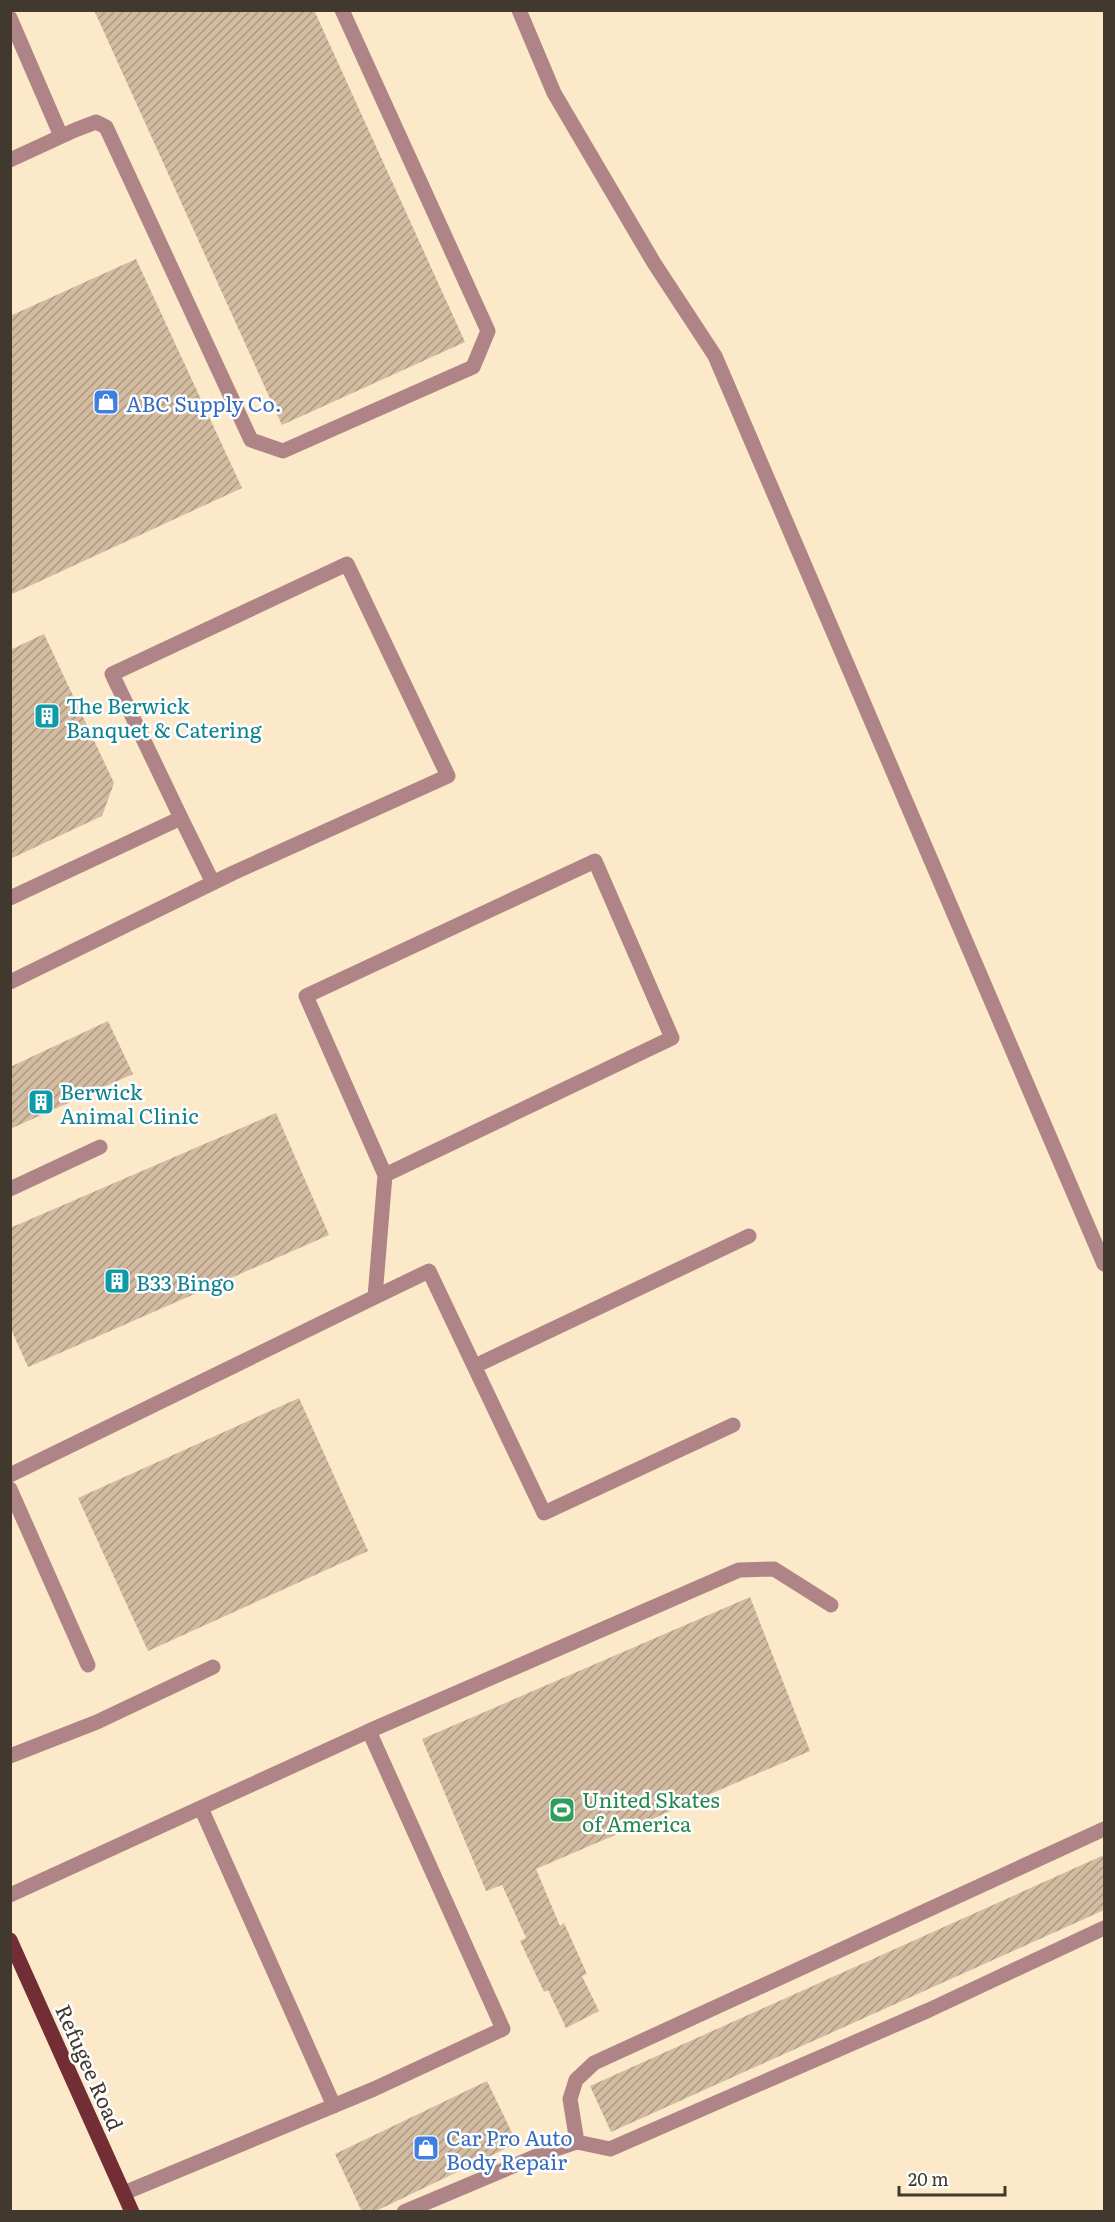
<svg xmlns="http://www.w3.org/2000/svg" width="1115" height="2222" font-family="Literata,serif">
<defs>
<pattern id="building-hatch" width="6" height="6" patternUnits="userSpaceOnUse" patternTransform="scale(1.5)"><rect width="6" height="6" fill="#d2bba0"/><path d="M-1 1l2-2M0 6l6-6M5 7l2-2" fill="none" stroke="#ac9983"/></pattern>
</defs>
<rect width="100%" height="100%" fill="#fce9ca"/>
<path fill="url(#building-hatch)" d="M94,10H314L465,342L282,425Z
M136,259L242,488L10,595V316Z
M44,634L114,783L102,816L10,859V650Z
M108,1021L133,1074L10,1129V1067Z
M276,1113L329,1235L28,1367L10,1327V1228Z
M299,1398L368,1551L148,1651L78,1498Z
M750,1597L810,1751L536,1869L560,1926L564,1923L587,1974L582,1976L599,2011L566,2028L548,1990L544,1992L520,1941L526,1938L502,1885L486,1891L422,1739Z
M1104,1855V1910L611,2132L590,2086Z
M487,2081L517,2143L374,2212H362L335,2154Z"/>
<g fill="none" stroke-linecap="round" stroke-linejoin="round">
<path stroke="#ae8486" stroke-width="15" d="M519,10L554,93L654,263L715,356L1104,1264
M10,18L61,136
M10,160L75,130L96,122L106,127L251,440L283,451L473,367L488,331L342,10
M181,818L213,883
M10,898L181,818L112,674L347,564L448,776L233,873L10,982
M10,1189L100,1147
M375,1297L429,1271L544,1513L733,1425
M475,1366L749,1236
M10,1475L375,1297L385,1175L306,996L595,861L672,1038L385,1175
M10,1489L88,1665
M369,1731L739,1570L774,1569L831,1605
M10,1756L97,1722L213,1667
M201,1808L334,2106
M10,1895L369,1731L503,2029L374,2089L124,2193
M577,2142L570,2099L576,2080L594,2063L1104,1829
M404,2212L544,2153L577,2142L610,2149L929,2010L1104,1928"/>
<path stroke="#732e35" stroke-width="15" d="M10,1940L132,2212"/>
</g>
<defs>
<g id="shop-square" transform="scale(1.35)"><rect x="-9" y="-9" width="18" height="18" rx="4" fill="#3f7fe0" stroke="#fff"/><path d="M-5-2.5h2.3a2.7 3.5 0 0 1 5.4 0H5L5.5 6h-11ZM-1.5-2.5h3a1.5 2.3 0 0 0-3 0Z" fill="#fff"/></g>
<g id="building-square" transform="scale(1.35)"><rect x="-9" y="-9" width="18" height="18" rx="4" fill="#0f9aa8" stroke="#fff"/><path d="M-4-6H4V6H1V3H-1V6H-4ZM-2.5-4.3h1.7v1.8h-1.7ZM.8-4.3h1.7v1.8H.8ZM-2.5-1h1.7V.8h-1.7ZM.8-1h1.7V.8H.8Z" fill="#fff"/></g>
<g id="stadium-square" transform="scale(1.35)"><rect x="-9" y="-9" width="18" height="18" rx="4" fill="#2e9e5b" stroke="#fff"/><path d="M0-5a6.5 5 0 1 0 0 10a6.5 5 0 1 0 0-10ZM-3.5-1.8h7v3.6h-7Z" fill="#fff"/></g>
</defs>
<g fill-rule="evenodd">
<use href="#shop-square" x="106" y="402"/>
<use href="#building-square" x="47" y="716"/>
<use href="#building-square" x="41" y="1102"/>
<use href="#building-square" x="117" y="1281"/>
<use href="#stadium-square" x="562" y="1810"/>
<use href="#shop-square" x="426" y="2148"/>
</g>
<g text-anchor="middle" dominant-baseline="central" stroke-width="5" stroke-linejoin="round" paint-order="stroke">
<g font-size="21" fill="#366cbe" stroke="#fff" text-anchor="start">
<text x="126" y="402">ABC Supply Co.</text>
<text x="446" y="2136">Car Pro Auto<tspan x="446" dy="24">Body Repair</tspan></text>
</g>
<g font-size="21" fill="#0d838f" stroke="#fff" text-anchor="start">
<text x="66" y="704">The Berwick<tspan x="66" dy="24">Banquet &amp; Catering</tspan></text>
<text x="60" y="1090">Berwick<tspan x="60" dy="24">Animal Clinic</tspan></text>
<text x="136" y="1281">B33 Bingo</text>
</g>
<g font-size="21" fill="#27864d" stroke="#fff" text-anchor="start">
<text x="582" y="1798">United Skates<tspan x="582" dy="24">of America</tspan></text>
</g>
<g font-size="21" fill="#41392d" stroke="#fff">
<text transform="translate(91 2067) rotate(66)">Refugee Road</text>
</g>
</g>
<rect width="1115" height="2222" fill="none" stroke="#41392d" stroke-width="24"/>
<path d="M899 2186v9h106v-9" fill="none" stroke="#41392d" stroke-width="3"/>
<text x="908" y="2186" font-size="18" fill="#41392d" stroke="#ffffff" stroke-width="4.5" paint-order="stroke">20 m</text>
</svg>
